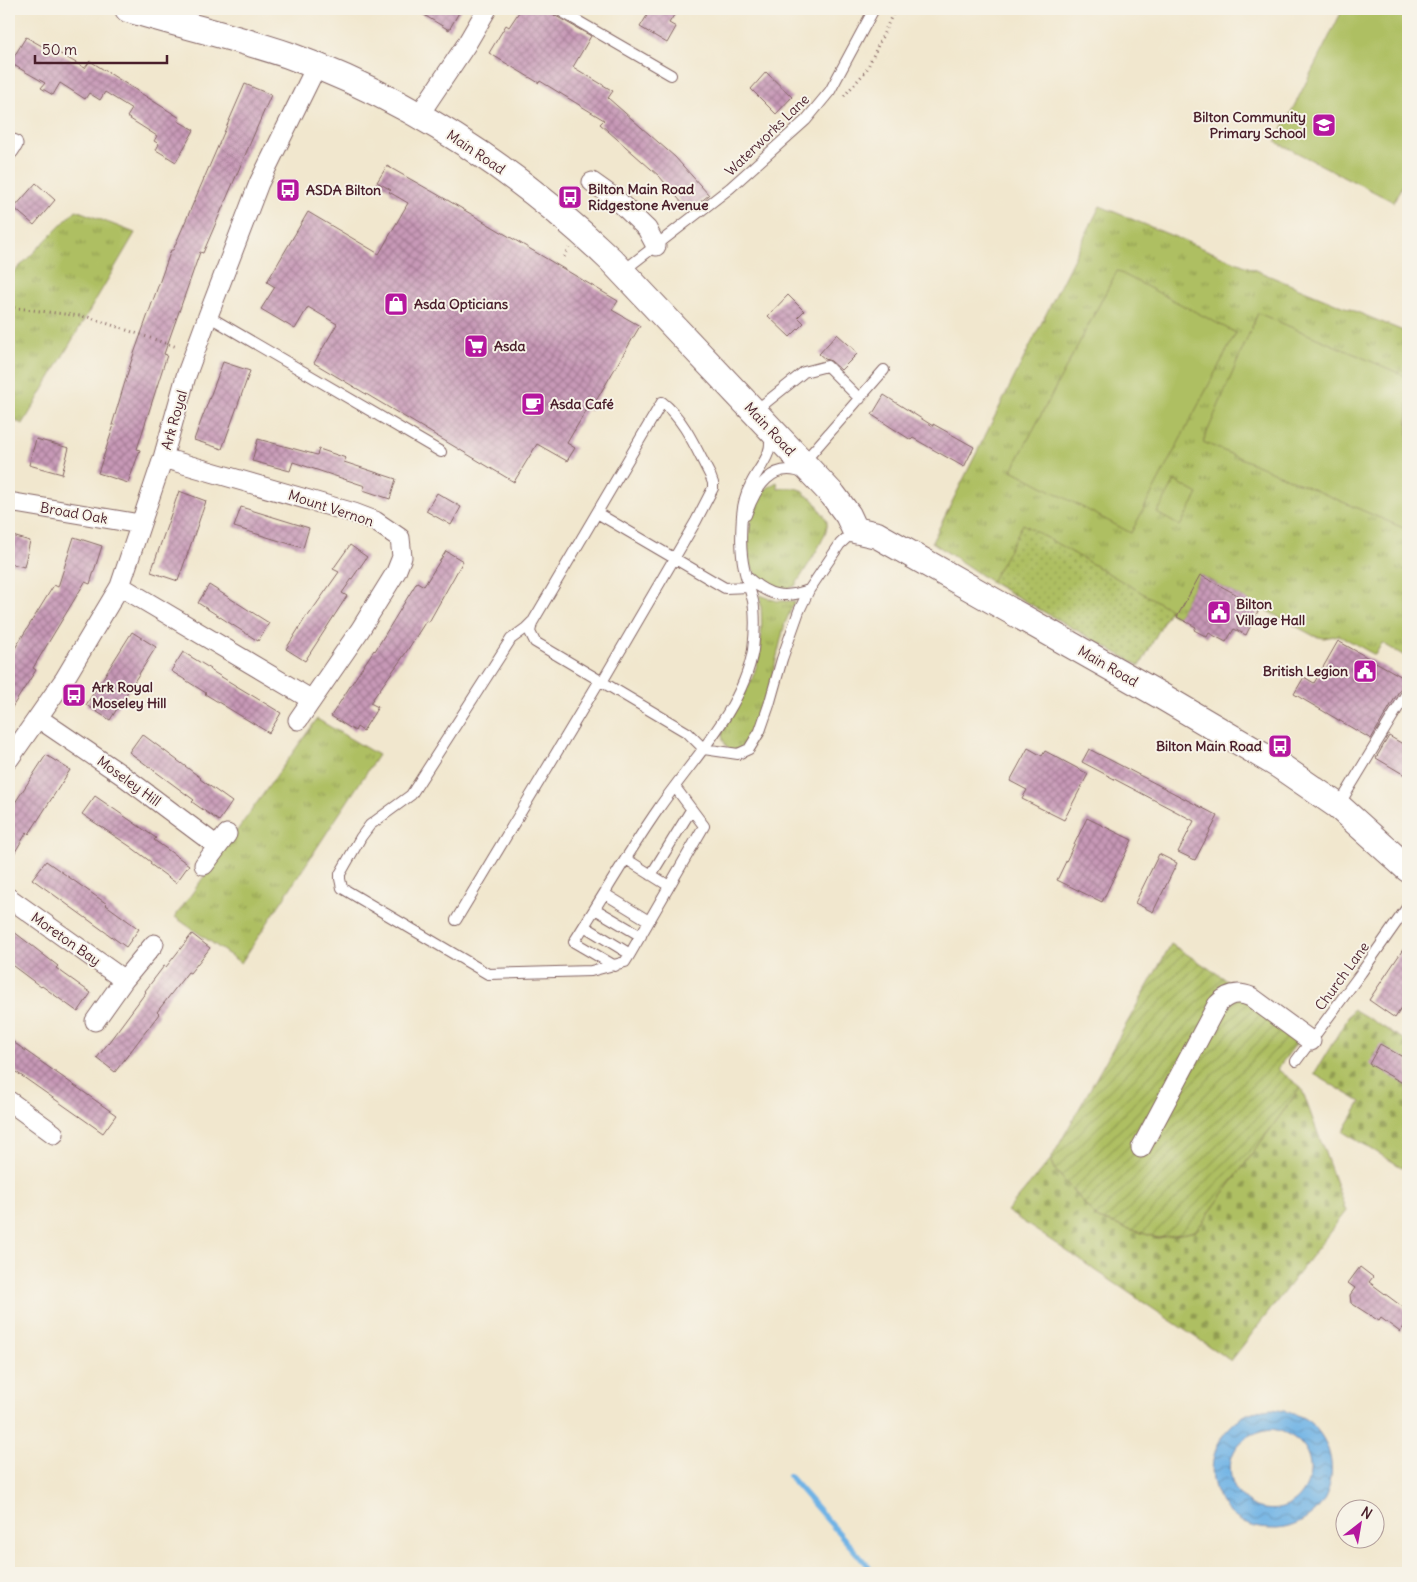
<svg xmlns="http://www.w3.org/2000/svg" width="1417" height="1582" font-family="Delius,sans-serif">
<defs>
<pattern id="grass-tufts" width="24" height="20" patternUnits="userSpaceOnUse" patternTransform="scale(1.25)"><rect width="24" height="20" fill="#aebf62"/><path d="M3 7l-1-3M5 7V3M7 7l1-3M15 17l-1-3M17 17v-4M19 17l1-3" fill="none" stroke="#909b51"/></pattern>
<pattern id="cemetery-stones" width="16" height="16" patternUnits="userSpaceOnUse" patternTransform="scale(1.25)"><rect width="16" height="16" fill="#aebf62"/><path d="M2 7V4a2 2 0 0 1 4 0v3zM10 15v-3a2 2 0 0 1 4 0v3z" fill="#909b51"/></pattern>
<pattern id="park-dots" width="8" height="8" patternUnits="userSpaceOnUse" patternTransform="scale(1.25)"><rect width="8" height="8" fill="#aebf62"/><path d="M2 2h.1M6 6h.1" fill="none" stroke="#909b51" stroke-width="1.8" stroke-linecap="round"/></pattern>
<pattern id="garden-furrows" width="10" height="10" patternUnits="userSpaceOnUse" patternTransform="scale(1.25)"><rect width="10" height="10" fill="#aebf62"/><path d="M-1 1l2-2M0 10L10 0M9 11l2-2" fill="none" stroke="#909b51"/></pattern>
<pattern id="water-waves" width="16" height="10" patternUnits="userSpaceOnUse" patternTransform="scale(1.25)"><rect width="16" height="10" fill="#70b3e5"/><path d="M0 5q4-4 8 0t8 0" fill="none" stroke="#5e91ba"/></pattern>
<pattern id="building-cross-hatch" width="8" height="8" patternUnits="userSpaceOnUse" patternTransform="scale(1.25)"><rect width="8" height="8" fill="#c799b7"/><path d="M0 0l8 8M0 8l8-8" fill="none" stroke="#a47c95"/></pattern>
</defs>
<rect width="100%" height="100%" fill="#f7f3e8"/>
<filter id="ink" filterUnits="userSpaceOnUse"><feTurbulence type="fractalNoise" baseFrequency=".02" numOctaves="2"/><feDisplacementMap in="SourceGraphic" scale="10" xChannelSelector="R" yChannelSelector="G"/><feConvolveMatrix kernelMatrix="1 2 1 2 8 2 1 2 1" color-interpolation-filters="sRGB"/></filter>
<filter id="wash" filterUnits="userSpaceOnUse"><feTurbulence type="fractalNoise" baseFrequency=".0096" numOctaves="4" result="noise"/><feDisplacementMap in="SourceGraphic" scale="20" xChannelSelector="R" yChannelSelector="G"/><feGaussianBlur stdDeviation="1.12" result="paint"/><feColorMatrix in="noise" values="0 0 0 0 0 0 0 0 0 0 0 0 0 0 0 0 0 1.4 0 .05"/><feComposite in="paint" operator="in"/></filter>
<g filter="url(#wash)">
<rect width="100%" height="100%" fill="#f1e7ce"/>
<path fill="url(#grass-tufts)" stroke="#7c6f46" d="M1100,206L1408,333V658L1382,643L1375,655L1339,635L1324,638L1314,636L1200,575L1177,617L1168,612L1140,666L991,582L932,542Z
M76,210L135,233L23,424L9,419V277Z
M777,482L778,489C788,487 796,487 805,492V495C813,497 815,501 819,508C821,513 826,516 827,522C830,534 802,574 795,586C786,590 778,588 769,584C765,581 760,579 757,575C741,558 749,515 760,497C764,490 769,486 777,482Z
M760,595L777,601H795L785,623L763,714L750,751L729,749C724,744 721,737 723,731C725,719 744,696 750,683C763,656 763,624 760,595Z
M317,719L378,755L241,963L175,917Z"/>
<path fill="url(#cemetery-stones)" stroke="#7c6f46" d="M1353,1009L1408,1042V1171L1343,1132L1361,1102L1314,1074Z
M1301,1087L1346,1211L1231,1361L1007,1211L1051,1159L1056,1171L1098,1219L1158,1238L1196,1231Z"/>
<path fill="url(#park-dots)" stroke="#7c6f46" d="M1023,524L1170,609L1140,666L991,582Z"/>
<path fill="url(#garden-furrows)" stroke="#7c6f46" d="M1171,944L1306,1031L1277,1069L1301,1087L1196,1231L1158,1238L1098,1219L1056,1171L1051,1159Z"/>
<path fill="#aebf62" stroke="#7c6f46" d="M1343,9L1408,10V173L1394,202L1276,142Z
M1117,271L1236,333L1131,533L1012,470Z
M1258,313L1408,377V530L1203,442Z
M1175,481L1198,494L1180,526L1157,513Z"/>
<path fill="url(#water-waves)" stroke="#5d6988" fill-rule="evenodd" d="M1272,1409C1285,1411 1297,1413 1308,1421C1334,1441 1339,1480 1320,1506C1310,1519 1293,1528 1277,1529C1266,1529 1254,1528 1244,1523C1207,1503 1202,1454 1231,1426C1237,1420 1245,1414 1253,1412C1259,1410 1266,1410 1272,1409ZM1272,1429C1339,1442 1308,1528 1254,1506C1244,1501 1234,1491 1232,1481C1224,1451 1244,1432 1272,1429Z"/>
<g fill="none" stroke-linecap="round" stroke-linejoin="round">
<path stroke="#70b3e5" stroke-width="5.5" d="M789,1476L874,1573"/>
</g>
<g id="blocks">
<path fill="url(#building-cross-hatch)" d="M414,9H461L449,30Z
M521,9H549L554,15L591,36L573,67L613,91L608,98L675,157L709,195L689,211L659,176L600,124L604,120L540,81L539,83L489,53L506,25L509,27Z
M651,9H678L669,23L676,27L667,43L640,27Z
M26,37L56,54L57,52L85,68L90,61L180,118L178,121L194,130L176,162L156,150L159,144L154,141L157,136L127,117L132,109L105,92L100,100L89,93L85,99L60,83L53,95L41,88L45,83L10,63Z
M766,72L792,97L776,114L751,89Z
M245,84L271,95L203,253L200,252L164,354L167,355L137,449L140,450L128,483L98,473L114,425H112L131,362L171,250H173Z
M387,166L449,201L618,301L612,310L640,326L590,411L587,409L567,443L575,448L567,461L537,444L514,482L314,363L337,324L308,307L295,329L261,309L275,287L267,282L308,212L379,254L408,203L389,192L391,190L377,182Z
M36,183L55,200L34,225L14,208Z
M788,295L804,311L798,317L804,323L790,337L768,316Z
M837,334L858,353L841,370L831,361L825,359L819,354Z
M223,362L250,371L222,449L194,440Z
M884,395L933,426V424L974,447L964,467L913,438L911,440L872,415Z
M36,439L69,448L62,474L29,465Z
M258,439L317,455L319,449L346,458L344,462L396,479L390,499L363,490L365,486L293,462L290,471L252,461Z
M179,491L206,501L178,581L151,572Z
M437,493L461,507L451,525L426,511Z
M241,507L309,528L303,548L234,527Z
M9,535L30,541L24,567L9,563Z
M74,537L102,546L90,584L85,582L33,668L36,670L9,712V658L54,585L58,587Z
M350,545L367,557L342,593L347,596L305,661L286,649L307,615L308,616L339,572L333,569Z
M446,551L463,561L429,622L426,621L405,654L370,703L378,707L363,731L357,727L355,731L331,716L360,671L374,650L375,651L417,582L424,586Z
M1200,575L1260,607L1246,635L1234,629L1226,642L1209,633L1207,637L1194,630L1196,627L1177,617Z
M209,585L269,623L258,641L198,603Z
M132,632L156,647L110,720L86,705Z
M1338,641L1406,679L1371,739L1294,694L1304,677L1314,683Z
M183,652L211,669L210,670L281,713L269,733L205,694L206,693L171,671Z
M142,734L201,778L200,779L232,802L219,821L192,802L194,800L129,752Z
M1389,736L1408,747V777L1376,758Z
M1028,748L1042,756L1045,751L1088,774L1064,820L1022,799L1027,790L1010,781Z
M1089,749L1218,816L1195,860L1178,852L1194,821L1082,762Z
M46,755L70,770L29,834L27,832L9,862V812Z
M95,796L156,838L154,840L189,865L176,883L150,864L151,862L131,847L82,814Z
M1087,818L1132,840L1102,902L1057,880Z
M1159,854L1177,863L1153,912L1135,903Z
M46,861L107,904L106,905L139,929L126,947L32,879Z
M9,928L58,966L56,968L91,993L78,1012L42,986L41,987L9,963Z
M192,934L210,948L190,973L188,972L157,1012L159,1014L115,1072L97,1058L146,992L145,991L164,966L166,967Z
M1408,942V998L1395,1018L1369,1000Z
M9,1039L116,1115L103,1133L9,1067Z
M1380,1044L1408,1060V1086L1369,1064Z
M1360,1267L1373,1277L1369,1282L1408,1311V1321L1400,1332L1381,1318L1379,1321L1351,1303L1350,1295L1355,1288L1348,1283Z"/>
</g>
</g>
<g filter="url(#ink)">
<use href="#blocks" fill-opacity="0" stroke="#846564" stroke-width="1"/>
<g fill="none" stroke-linecap="round" stroke-linejoin="round">
<g stroke="#846564" stroke-width="12">
<path id="lane" d="M557,9L671,75
M623,271L730,188L806,120L830,91L874,9
M208,316L441,452
M754,412L804,372L827,366L860,399
M803,463L884,370
M597,513L725,588L749,587
M746,515C755,489 772,459 805,474
M746,576C767,595 782,600 809,590
M532,622L526,628L511,639L411,795L370,825L361,837L340,874V879L342,888L488,974L591,971L625,962L630,954L704,826L675,787
M602,682L696,521L713,488V483L710,475C697,451 685,420 662,402L532,623L530,632L535,642L688,733L704,749L738,754L749,749L760,731L769,705L782,659L799,611L809,590L840,544L855,530
M1339,805L1408,691
M626,859L669,886
M651,875L691,810
M605,894L649,921
M595,909L641,936
M456,920L600,680
M584,926L630,954
M615,966L574,942C602,898 629,851 659,808C692,760 743,709 753,650C755,633 756,617 753,601C750,589 746,579 744,568C740,550 741,532 742,515C743,505 745,495 750,486C757,469 775,454 769,434
M1296,1061L1361,973L1408,906"/>
</g>
<g stroke="#846564" stroke-width="21">
<path id="street" d="M419,115L466,45L487,9
M9,150L13,144
M592,182L616,199L647,229L656,246
M163,458L354,513L375,521L400,538L402,557L396,572L360,630L298,720
M9,502L140,524
M120,586L312,700
M38,718L122,775L217,846
M9,759L64,680L120,586L163,458L186,376L208,316L259,183L316,67
M204,865L227,834
M9,898L124,980
M95,1021L124,980L154,944
M9,1101L54,1134
M1141,1148L1217,1005C1227,994 1237,991 1251,997L1311,1041"/>
</g>
<g stroke="#846564" stroke-width="28">
<path id="secondary" d="M128,9C181,25 235,37 288,55C410,99 518,171 611,260L833,495L848,515L855,530L877,535L1163,697L1280,766L1338,806L1408,869"/>
</g>
<path stroke="#846564" stroke-width="3" stroke-dasharray="1 4" stroke-linecap="butt" d="M844,96L866,71L895,9
M564,257L569,248
M9,307L88,317L177,347"/>
<use href="#lane" stroke="#fff" stroke-width="10"/>
<use href="#street" stroke="#fff" stroke-width="19"/>
<use href="#secondary" stroke="#fff" stroke-width="26"/>
</g>
</g>
<defs>
<g id="school-square" transform="scale(1.25)"><rect x="-9" y="-9" width="18" height="18" rx="4" fill="#b5179e" stroke="#f7f3e8"/><path d="M0-5L7-2L0 1L-7-2ZM-4 1L0 2.5L4 1V4Q0 6-4 4Z" fill="#fff"/></g>
<g id="bus-square" transform="scale(1.25)"><rect x="-9" y="-9" width="18" height="18" rx="4" fill="#b5179e" stroke="#f7f3e8"/><path d="M-5-6H5V4H4V6H2V4H-2V6H-4V4H-5ZM-3.5-4V0h7V-4ZM-3.5 1.2v1.5H-2V1.2ZM2 1.2v1.5H3.5V1.2Z" fill="#fff"/></g>
<g id="shop-square" transform="scale(1.25)"><rect x="-9" y="-9" width="18" height="18" rx="4" fill="#b5179e" stroke="#f7f3e8"/><path d="M-5-2.5h2.3a2.7 3.5 0 0 1 5.4 0H5L5.5 6h-11ZM-1.5-2.5h3a1.5 2.3 0 0 0-3 0Z" fill="#fff"/></g>
<g id="supermarket-square" transform="scale(1.25)"><rect x="-9" y="-9" width="18" height="18" rx="4" fill="#b5179e" stroke="#f7f3e8"/><path d="M-6-5.5h2.5l.6 2H6L4.5 2H-2.5L-4.4-4H-6ZM-1.5 3.2a1.3 1.3 0 1 0 .1 0ZM3 3.2a1.3 1.3 0 1 0 .1 0Z" fill="#fff"/></g>
<g id="cafe-square" transform="scale(1.25)"><rect x="-9" y="-9" width="18" height="18" rx="4" fill="#b5179e" stroke="#f7f3e8"/><path d="M-5.5-4.5H6V0H3Q3 3.5 0 3.5H-2.5Q-5.5 3.5-5.5 0ZM3-3.2v2h1.7v-2ZM-6 4.5H4V6H-6Z" fill="#fff"/></g>
<g id="civic-square" transform="scale(1.25)"><rect x="-9" y="-9" width="18" height="18" rx="4" fill="#b5179e" stroke="#f7f3e8"/><path d="M-.6-6.5H3V-4.5H.6V-3L4-1V1h2V6H-6V1h2V-1L-.6-3ZM-1.2 2.5V6h2.4V2.5Z" fill="#fff"/></g>
</defs>
<g fill-rule="evenodd">
<use href="#school-square" x="1324" y="125"/>
<use href="#bus-square" x="288" y="190"/>
<use href="#bus-square" x="570" y="197"/>
<use href="#shop-square" x="396" y="304"/>
<use href="#supermarket-square" x="476" y="346"/>
<use href="#cafe-square" x="533" y="404"/>
<use href="#civic-square" x="1219" y="612"/>
<use href="#civic-square" x="1365" y="671"/>
<use href="#bus-square" x="74" y="695"/>
<use href="#bus-square" x="1280" y="746"/>
</g>
<g text-anchor="middle" dominant-baseline="central" stroke-width="4" stroke-linejoin="round" paint-order="stroke">
<g font-size="14" font-weight="bold" fill="#4a1f2b" stroke="#f7f3e8" text-anchor="start">
<text x="1306" y="117" text-anchor="end">Bilton Community<tspan x="1306" dy="16">Primary School</tspan></text>
<text x="588" y="189">Bilton Main Road<tspan x="588" dy="16">Ridgestone Avenue</tspan></text>
<text x="306" y="190">ASDA Bilton</text>
<text x="414" y="304">Asda Opticians</text>
<text x="494" y="346">Asda</text>
<text x="550" y="404">Asda Café</text>
<text x="1236" y="604">Bilton<tspan x="1236" dy="16">Village Hall</tspan></text>
<text x="1348" y="671" text-anchor="end">British Legion</text>
<text x="92" y="687">Ark Royal<tspan x="92" dy="16">Moseley Hill</tspan></text>
<text x="1262" y="746" text-anchor="end">Bilton Main Road</text>
</g>
<g font-size="14" fill="#4a1f2b" stroke="#f7f3e8">
<text transform="translate(767 135) rotate(-44)">Waterworks Lane</text>
<text transform="translate(476 152) rotate(34)">Main Road</text>
<text transform="translate(174 420) rotate(-74)">Ark Royal</text>
<text transform="translate(770 429) rotate(47)">Main Road</text>
<text transform="translate(331 508) rotate(18)">Mount Vernon</text>
<text transform="translate(74 513) rotate(10)">Broad Oak</text>
<text transform="translate(1108 666) rotate(30)">Main Road</text>
<text transform="translate(129 781) rotate(36)">Moseley Hill</text>
<text transform="translate(66 939) rotate(35)">Moreton Bay</text>
<text transform="translate(1342 976) rotate(-54)">Church Lane</text>
</g>
</g>
<rect width="1417" height="1582" fill="none" stroke="#f7f3e8" stroke-width="30"/>
<g transform="translate(1360 1524) rotate(31)"><circle r="24" fill="#f7f3e8" stroke="#b29e9c"/>
<path d="M0-4L9 19L0 12L-9 19Z" fill="#b5179e"/>
<text y="-8" font-size="14" font-weight="bold" text-anchor="middle" fill="#4a1f2b">N</text>
</g>
<path d="M35 55v8h132v-8" fill="none" stroke="#4a1f2b" stroke-width="2.5"/>
<text x="42" y="55" font-size="15" fill="#4a1f2b" stroke="#f7f3e8" stroke-width="4" paint-order="stroke">50 m</text>
</svg>
